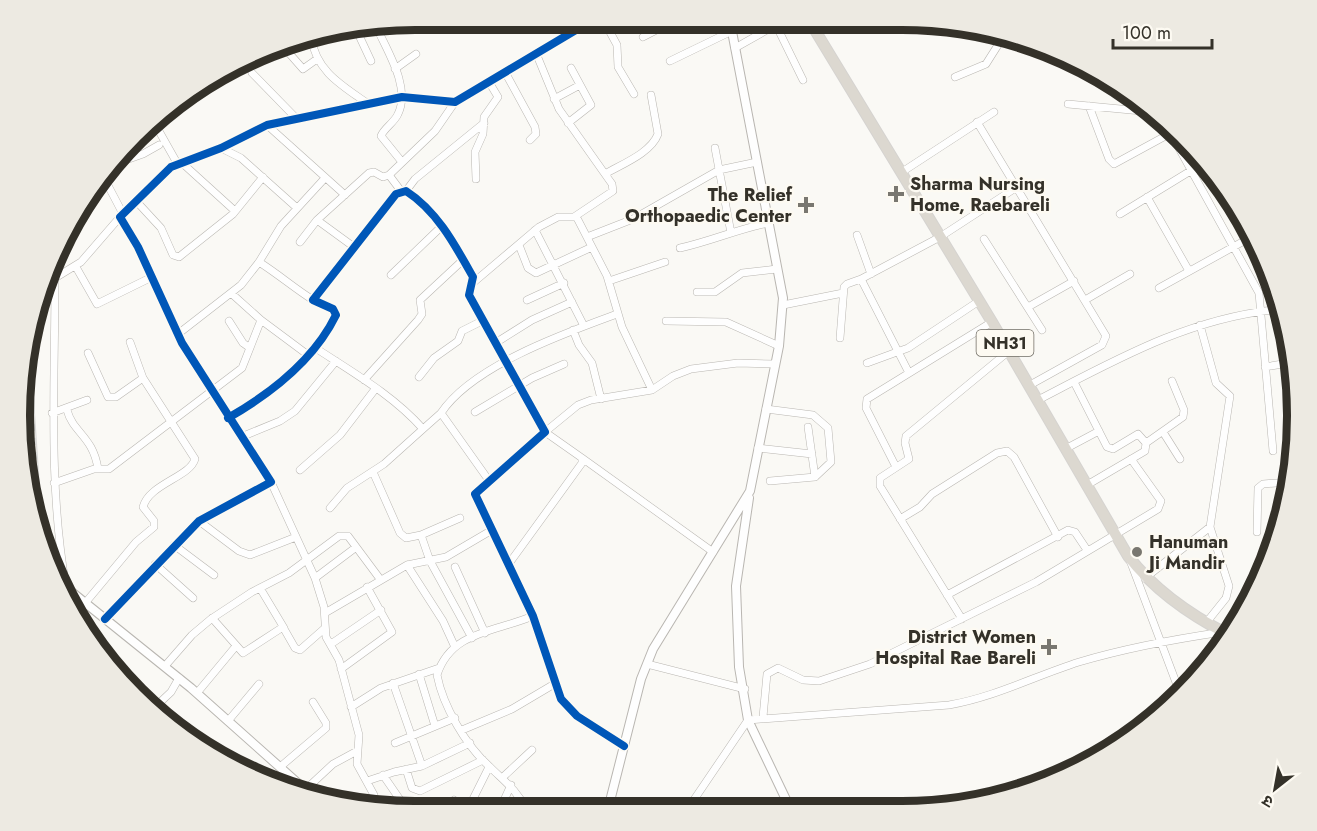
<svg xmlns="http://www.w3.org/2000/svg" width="1317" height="831" font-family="Jost,'Noto Sans Devanagari',sans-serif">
<rect width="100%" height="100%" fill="#faf9f5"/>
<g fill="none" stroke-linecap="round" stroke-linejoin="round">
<g stroke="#b9b6b1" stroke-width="8">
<path id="minor" d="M604,21L617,45L618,67L634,94
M776,25L803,80
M376,26C387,51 411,87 398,114C394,123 384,128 381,136L402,162
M356,29L371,61
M311,37C316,71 341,85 367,103
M643,37L674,21
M281,44L303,69L317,59
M735,48L781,22
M670,61L732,31
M395,69L416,54
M505,72L535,127L536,134L530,140
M252,73L295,117
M955,77L986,64L998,45L996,34
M554,99L580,85
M1068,104L1152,112L1158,116
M1089,106L1109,159L1114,164L1171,133
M173,108L213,83
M1164,121L1259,293L1273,451
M977,122L1106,336L1102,345L1030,385
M568,123L591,105L571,68
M155,124L177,163
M267,125L345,195
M221,148L241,158L297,208
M715,148L731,233
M181,162L235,211
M902,172L994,112
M102,174L123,214
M605,174C622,164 651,153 658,134L651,95
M389,175L401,191
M103,177L126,160L143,154L159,145
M476,179L475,152L483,134L484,117L498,97L489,82
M406,191L415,179L484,123
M1147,197L1189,271
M137,202L161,228L173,255L179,257L233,214L263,177
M1120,214L1192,170H1211
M576,216L607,276L622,327L652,390
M317,220L354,247
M535,230L584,326
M857,235L871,274
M587,237L633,219L719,170L757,162
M984,239L1042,330
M300,242L317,220L369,173L374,172L383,177L389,175L435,131L455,102
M519,245L528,268L536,273L592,247
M680,248C711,241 738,229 768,223
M58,256L55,278L81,262L120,217
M259,262C278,274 294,288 313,300
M76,267L97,304L152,277
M391,275L442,226
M55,278C55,382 48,484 66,587
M609,281L665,262
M474,282L539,227L558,217H574L613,191L612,184L559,109L536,53
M1159,288L1253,236
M697,292H715L742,273L777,269
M527,300L564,283
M1085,300L1130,274
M783,305L843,293
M1028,307L1074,281
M261,320L308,355
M229,321L243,343L250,348
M666,321L726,322L779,346
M1200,325L1216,383L1230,396L1210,527L1229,586L1226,598L1206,623
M573,330L579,345L592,363L601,399
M178,334L241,285L259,262L281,226L325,178
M840,338L844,287L847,284L861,279
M497,342L532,320L572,302
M314,347C352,372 393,395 423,429L441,413L490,482
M88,353L108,397H116L143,378
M867,363L908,348L979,301
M1265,367L1294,362
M909,373L861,279L940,237L1017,187
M419,377L434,358L458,341L462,331L484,320
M364,380L418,320L422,314L420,300L463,260
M1074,382L1107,447L1113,449L1138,434L1146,443
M1038,400C1117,359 1191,317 1281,309
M766,409L813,415L828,428L831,462L815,477L770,481
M67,410C73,433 93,436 98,469
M475,412L532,378L564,364
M52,413L87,400
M441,413C472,366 565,333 617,314
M228,418C270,394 314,360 336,315L333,309L313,300L396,194L406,191C437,211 455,245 473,277L469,295L545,432L475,494L533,616L561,699L577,716L624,746
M808,427L815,477
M1163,432L1180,459
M241,437L280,421L295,411L336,361
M758,448L812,454
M1067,448L1099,431
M582,458L713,552
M896,467L866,408L867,399L992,322
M300,470L340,435L376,388
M373,472L400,533L406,538L421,535L460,518
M271,482L315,578L324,607L326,637L339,660L359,735L357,764L374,795L377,808
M54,483L94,469H109L242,368L261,320L232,294
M1087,485L1145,451L1146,443L1183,417L1184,410L1172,381
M330,508L347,488L384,464L423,429
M900,519L920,507L932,494L997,453L1007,451L1014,457L1058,537
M199,521L239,551L250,555L296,537
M1257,532L1258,488L1263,484L1290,482
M421,535L430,561L472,638
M174,545L214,575
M1131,563L1180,693
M155,564L193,598
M407,565L443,621L454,645
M508,565L582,463V458L545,432L578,405L591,400L652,390L673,376L691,369L738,363L775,364
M455,567L485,633
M315,578L355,548
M1145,578L1210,527
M260,588L284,628
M947,595L1068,530L1075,532L1087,550
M86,602L136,542L154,527V521L143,507C149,484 190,477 195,459L143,378L130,342
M325,613L407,565L446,557L492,530
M212,618L243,653L283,627L295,648L300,650L325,628
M105,619L199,521L271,482L182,343L138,247L120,217L171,167L221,148L267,125L402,97L455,102L591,21
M962,619L880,486V478L909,459L905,443L906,436L1009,351
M331,644L381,610
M647,664L745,689
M165,666L192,635L211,619L252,592L289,573L339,536H348L380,579
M341,669L392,632L367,587
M419,674L435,726
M393,683L422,766
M197,693L236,646
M351,707L381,688L439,668
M154,708L171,692L179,678
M763,717L767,674L778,668L803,680L819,681L870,664L1036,582L1158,509L1161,501L1131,459
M228,721L259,684
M462,730L512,709L556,683
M395,743L455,718
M280,767L326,728V723L313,702
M406,769L412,788L420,791L483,760
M383,775L403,804
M503,777L532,750
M367,781L394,772L422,766L470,743
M305,790L333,764L357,751
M445,809L454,800L464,809
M468,809L489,767
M500,809L511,785
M526,809C517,790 504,781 490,767C466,746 443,706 437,675C451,631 495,632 533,616
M687,810L748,720L949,705C995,697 1035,676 1079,662C1126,648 1175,639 1223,632"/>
</g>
<g stroke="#b9b6b1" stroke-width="10">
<path id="tertiary" d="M749,498L736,586L739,667L748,720L791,810
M63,585L191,688L310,794
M608,809L641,679L653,649L750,491L779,346L783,298L730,21"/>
</g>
<g stroke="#d5d3d0" stroke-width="12">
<path id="trunk" d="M810,22L992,322L1128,556C1155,591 1190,615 1229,635"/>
</g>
<use href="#minor" stroke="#fefefe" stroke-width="7"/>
<use href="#tertiary" stroke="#fefefe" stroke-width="8"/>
<use href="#trunk" stroke="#dcd8d0" stroke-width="10"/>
<g stroke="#dadad8" stroke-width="4.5">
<path id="rail" d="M33,333L31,387L41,535"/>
</g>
<use href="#rail" stroke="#fdfaf2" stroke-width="2" stroke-dasharray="7" stroke-linecap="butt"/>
<g stroke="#fdfaf2" stroke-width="11">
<path id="cycleway" d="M228,418C270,394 314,360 336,315L333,309L313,300L396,194L406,191C437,211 455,245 473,277L469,295L545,432L475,494L533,616L561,699L577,716L624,746
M105,619L199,521L271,482L182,343L138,247L120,217L171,167L221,148L267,125L402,97L455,102L591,21"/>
</g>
<use href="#cycleway" stroke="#0057b8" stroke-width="8"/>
</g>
<g fill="#797770" stroke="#fdfaf2" stroke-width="2">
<path d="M893 185h6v6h6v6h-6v6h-6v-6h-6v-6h6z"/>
<path d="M803 196h6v6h6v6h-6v6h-6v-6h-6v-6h6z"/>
<circle cx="1137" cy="552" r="6"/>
<path d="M1046 638h6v6h6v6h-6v6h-6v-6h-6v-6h6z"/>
</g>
<g text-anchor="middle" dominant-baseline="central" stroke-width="4.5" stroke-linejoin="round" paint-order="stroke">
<rect fill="#fdfaf2" stroke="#706d65" stroke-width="1.5" x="976.5" y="330" width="57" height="26" rx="4.5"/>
<g font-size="16" font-weight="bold" fill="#343129">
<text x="1005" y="343">NH31</text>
</g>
<g font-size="18" font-weight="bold" fill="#343129" stroke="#fdfaf2" text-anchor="start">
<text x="910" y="184">Sharma Nursing<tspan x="910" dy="21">Home, Raebareli</tspan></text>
<text x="792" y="195" text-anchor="end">The Relief<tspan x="792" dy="21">Orthopaedic Center</tspan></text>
<text x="1149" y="542">Hanuman<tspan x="1149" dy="21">Ji Mandir</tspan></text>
<text x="1036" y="637" text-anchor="end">District Women<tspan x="1036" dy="21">Hospital Rae Bareli</tspan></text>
</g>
</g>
<path d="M0 0H1317V831H0ZM415 30H902A385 385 0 0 1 1287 415V416A385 385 0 0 1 902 801H415A385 385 0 0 1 30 416V415A385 385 0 0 1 415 30Z" fill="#edeae2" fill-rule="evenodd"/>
<path fill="none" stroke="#343129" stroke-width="8" d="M415 30H902A385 385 0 0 1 1287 415V416A385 385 0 0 1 902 801H415A385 385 0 0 1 30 416V415A385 385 0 0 1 415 30Z"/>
<g transform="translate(1275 789) rotate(211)" stroke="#fdfaf2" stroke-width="4.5" paint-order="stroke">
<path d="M0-4.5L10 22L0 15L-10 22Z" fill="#343129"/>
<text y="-9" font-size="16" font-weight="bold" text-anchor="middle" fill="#343129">उ</text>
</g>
<path d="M1113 39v9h99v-9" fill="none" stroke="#343129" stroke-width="3"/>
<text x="1122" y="39" font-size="18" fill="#343129" stroke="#fdfaf2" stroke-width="4.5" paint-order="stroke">100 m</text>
</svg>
